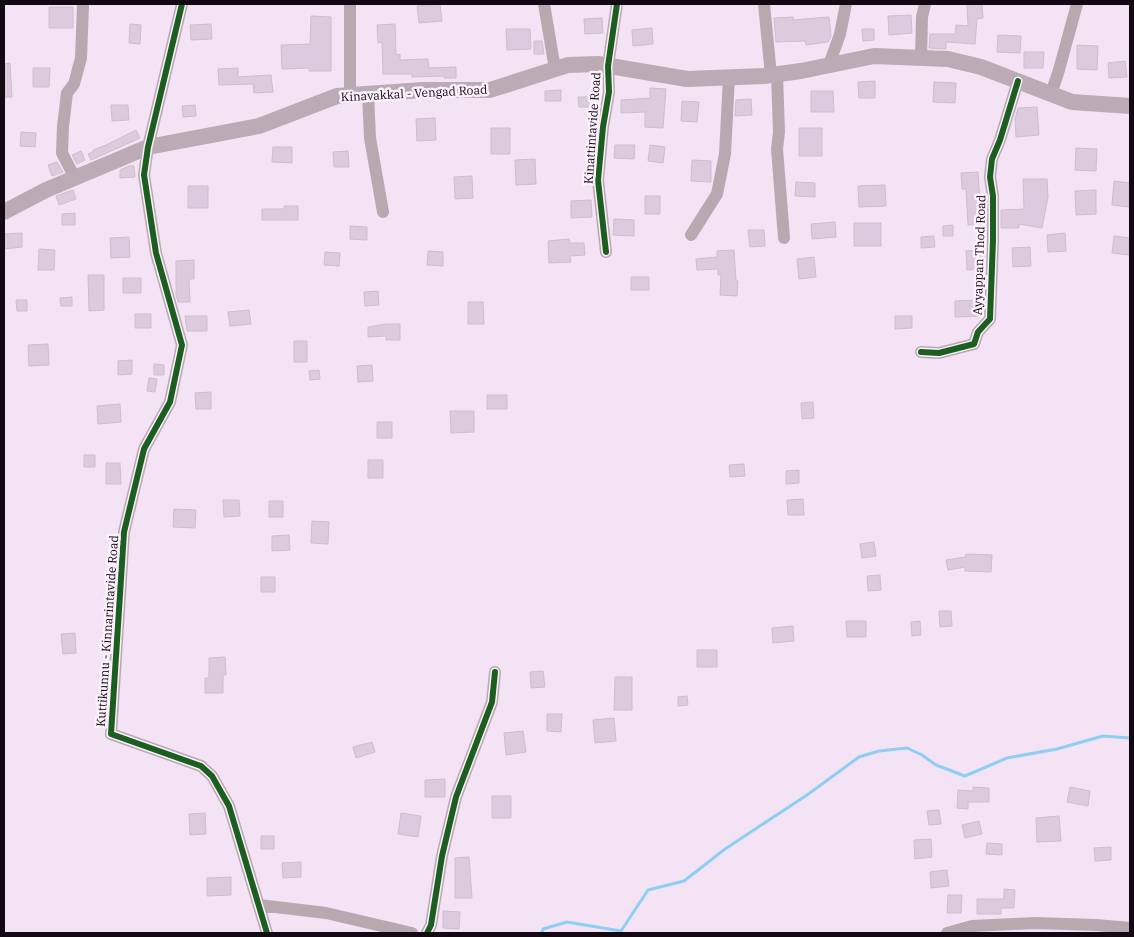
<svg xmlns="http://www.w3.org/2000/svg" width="1134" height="937" font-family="'IBM Plex Serif',serif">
<rect width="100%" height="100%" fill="#f3e3f4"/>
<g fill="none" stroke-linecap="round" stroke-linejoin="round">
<path stroke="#8ecef4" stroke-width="3" d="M542,933L543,929L567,922L621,931L648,890L684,881L725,849L807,795L859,757L879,751L907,748L922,755L936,765L965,776L1007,758L1057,749L1103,736L1130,738"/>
</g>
<path fill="#decadf" stroke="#ccbfcc" d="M440,4L442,21L419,23L417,6Z
M967,4H982L983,18L977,19L975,44L946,42V49L929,48L930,34H955L956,25L968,26Z
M49,7H73V28H49Z
M911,15L912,33L889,35L888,16Z
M311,16L331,17V71H309V68L282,69L281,45L310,44Z
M793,17V20L829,17L831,36L828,42L806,45L805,41L776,42L774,18Z
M602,18L603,33L585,34L584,19Z
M130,24L141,25L140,44L129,43Z
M211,24L212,39L191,40L190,25Z
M395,24L396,55L400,54V60L428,59L429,68L456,67V78H444V76L412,77V74H383L382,42L378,43L377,25Z
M652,28L653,44L633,46L632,30Z
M506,29H530L531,49L507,50Z
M862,29H874V40L863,41Z
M998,35L1021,36L1020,53L997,52Z
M534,41H542L544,54H534Z
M1077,45L1098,46L1097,70L1077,69Z
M1024,52H1044L1043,68H1024Z
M1125,61L1127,77L1109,78L1108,63Z
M10,63L12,97H4V64Z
M33,68H50L49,87H33Z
M238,68V77L271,75L273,92L254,93L253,84L219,85L218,69Z
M875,81V98H859L858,82Z
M934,82L956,83L955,103L933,102Z
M650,88L666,89L663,128L645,127V112L621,113V100L650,98Z
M561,90V101H545V91Z
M811,91H833L834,112H811Z
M578,97H588L589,107H579Z
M751,99L752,115L735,116L736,100Z
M682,101L699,102L697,122L681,121Z
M111,105H128L129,120L112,121Z
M195,105L196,116L183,117L182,106Z
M1037,107L1039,135L1016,137L1015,119L1018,108Z
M435,118L436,140L417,141L416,119Z
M491,128H510V154H491Z
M799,128H822V156H799Z
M136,130L140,138L91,160L88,154L94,151L93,150L106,145Z
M21,132L36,133L35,147L20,146Z
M615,145H635L634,159L614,158Z
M650,145L665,147L663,163L648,161Z
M273,147H292V163L272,162Z
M1076,148L1097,149L1096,171L1075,170Z
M81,151L85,160L77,164L72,155Z
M348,151L349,167H334L333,152Z
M535,159L536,184L516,185L515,160Z
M692,160L711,161V182L691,181Z
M57,162L63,172L52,176L48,165Z
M129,166H134L135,177L120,178V170Z
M978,172L980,203H983V210H985V224L968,225L966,189H962L961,173Z
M472,176L473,198L455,199L454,177Z
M1023,179H1047L1048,197L1042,228L1019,224V228H1001V210L1024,209Z
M1114,181L1130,183V207L1112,205Z
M796,182L815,183V197L795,196Z
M885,185L886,206L859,207L858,186Z
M188,186H208V208H188Z
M73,190L76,199L59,205L56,196Z
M1096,190V214L1076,215L1075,191Z
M645,196H660V214H645Z
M591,200L592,217L571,218V201Z
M284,206H298V220H262V209H284Z
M75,213V225H62V214Z
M614,219L634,220V236L613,235Z
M835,222L836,237L812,239L811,224Z
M854,223H881V246H854Z
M953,225V236H943V226Z
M350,226L367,227V240L350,239Z
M748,230H764L765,246L750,247Z
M22,233V247L4,249V234Z
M1065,233L1066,251L1048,252L1047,235Z
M934,236L935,247L921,248V237Z
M1114,236L1130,238V255L1112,253Z
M129,237L130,257L111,258L110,238Z
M569,239L570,243H584L585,255L570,256L571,262L549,263L548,241Z
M1030,247L1031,266L1013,267L1012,248Z
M39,249L55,250L54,270H38Z
M734,250L736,281H738L737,296L720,295L721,275H718V269L697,270L696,259L717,257V251Z
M984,250V269L967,270L966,251Z
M428,251L443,252V266L427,265Z
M325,252L340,253L339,266L324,265Z
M814,257L816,277L799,279L797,259Z
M194,260V279H189L190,302H178L176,294V261Z
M88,275H104V310L89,311Z
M631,277H649V290H631Z
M123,278H141V293H123Z
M378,291L379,305L365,306L364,292Z
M72,297V306H61L60,298Z
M16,300H27V311H17Z
M979,300L980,316L955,317V301Z
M468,302H483L484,324H468Z
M249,310L251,324L230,326L228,312Z
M135,314H151V328H135Z
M185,316H207V331H187Z
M895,316H912V328L895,329Z
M386,324H400V340H386V336L368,337V327Z
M294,341H307V362H294Z
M48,344L49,365L29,366L28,345Z
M132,360V374L118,375V361Z
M154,364L164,365V375H154Z
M372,365L373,381L358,382L357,366Z
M319,370L320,379L310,380L309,371Z
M149,378L157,379L155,392L147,391Z
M211,392V409H196L195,393Z
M487,395H507V409H487Z
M813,402L814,418L802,419L801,403Z
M120,404L121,422L98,424L97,406Z
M450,411H474V432L451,433Z
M377,422H392V438H377Z
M84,455H95V467H84Z
M368,460H383V478H368Z
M106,463H120L121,484H106Z
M744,464L745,476L730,477L729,465Z
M799,470V483L786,484V471Z
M803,499L804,515H788L787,500Z
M223,500H239L240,516L224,517Z
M269,501H283V517H269Z
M174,509L196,510L195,528L173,527Z
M312,521L329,522L328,544L311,543Z
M289,535L290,550L272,551V536Z
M874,542L876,556L862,558L860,544Z
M966,554L992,555L991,572L965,571V567L948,570L946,560L965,557Z
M880,575L881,590L868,591L867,576Z
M261,577H275V592H261Z
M939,611H951L952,626L940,627Z
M846,621H866V637H847Z
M920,621L921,635L912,636L911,622Z
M793,626L794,641L773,643L772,628Z
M75,633L76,653L63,654L61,634Z
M697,650H717V667H697Z
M225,657L226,675H223V693H205V678H209V658Z
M543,671L545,687L531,688L530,672Z
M615,677H632V710H614Z
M687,696L688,705L678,706V697Z
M547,714H562L561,732L547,731Z
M614,718L616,741L595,743L593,720Z
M523,731L526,752L506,755L504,733Z
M372,742L375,752L356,758L353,747Z
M445,779V797H425V780Z
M973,787L989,788V802H968V809L957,808L958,790L973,791Z
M1070,787L1090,791L1088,806L1067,802Z
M492,796H511V818H492Z
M939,810L941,824L929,825L927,811Z
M205,813L206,834L190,835L189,814Z
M401,813L421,816L418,837L398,834Z
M1059,816L1061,841L1037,842L1036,818Z
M979,821L982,834L965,838L962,825Z
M261,836H274V849H261Z
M931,839L932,857L915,859L914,840Z
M987,843L1002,844V855L986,854Z
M1111,847V860L1095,861L1094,848Z
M469,857L472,898H455V858Z
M301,862V877L283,878L282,863Z
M947,870L949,886L931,888L930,872Z
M231,877V895L207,896V878Z
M1004,889L1015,890L1014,908H1001V914H977V899H1004Z
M948,895H962L961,913H947Z
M443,911L460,912L459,929L443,928Z"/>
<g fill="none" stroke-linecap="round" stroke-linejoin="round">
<path stroke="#b8a9b0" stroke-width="12" d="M182,4L148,147L144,175L156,253L182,345L170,402L144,449L124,532L111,734L201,766L212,776L229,806L267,933
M544,4L555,69
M764,4L771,75
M921,58L922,17L925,4
M829,65L840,34L846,4
M777,74L779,132L777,149L784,238
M368,94L370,138L383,212
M1051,94L1059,70L1077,4
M350,96V4
M75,178L62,153L63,126L67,93L74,84L81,58L83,6
M691,235L717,194L725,154L729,77
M606,252L598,180L603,127L609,92L608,66L617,4
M921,352L939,353L974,344L978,332L990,319L993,240V196L990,177L992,159L1000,140L1018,81
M259,905L326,913L412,933
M427,933L431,925L442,856L456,797L492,702L495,672
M947,933L972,926L1035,923L1096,925L1130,928"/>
<path stroke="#bcaab4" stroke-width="16" d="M4,212L46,190L148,147L259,126L337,96L423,90H490L568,65L598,64L687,79L764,76L801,71L874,56L948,59L981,67L1072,102L1130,106"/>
<g stroke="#fcf1fc" stroke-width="9">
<path id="cycleway" d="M182,4L148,147L144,175L156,253L182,345L170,402L144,449L124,532L111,734L201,766L212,776L229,806L267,933
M606,252L598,180L603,127L609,92L608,66L617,4
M921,352L939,353L974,344L978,332L990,319L993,240V196L990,177L992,159L1000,140L1018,81
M427,933L431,925L442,856L456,797L492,702L495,672"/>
</g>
<use href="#cycleway" stroke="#1b5e20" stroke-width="6"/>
</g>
<g text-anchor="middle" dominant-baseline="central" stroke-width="5" stroke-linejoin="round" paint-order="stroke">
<g font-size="12" fill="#120913" stroke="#fcf1fc">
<text transform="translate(414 93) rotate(-3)">Kinavakkal - Vengad Road</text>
<text transform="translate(592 128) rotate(-86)">Kinattintavide Road</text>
<text transform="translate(979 255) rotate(-88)">Ayyappan Thod Road</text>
<text transform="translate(107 631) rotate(-86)">Kuttikunnu - Kinnarintavide Road</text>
</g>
</g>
<rect width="1134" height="937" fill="none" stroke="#120913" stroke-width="10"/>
</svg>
